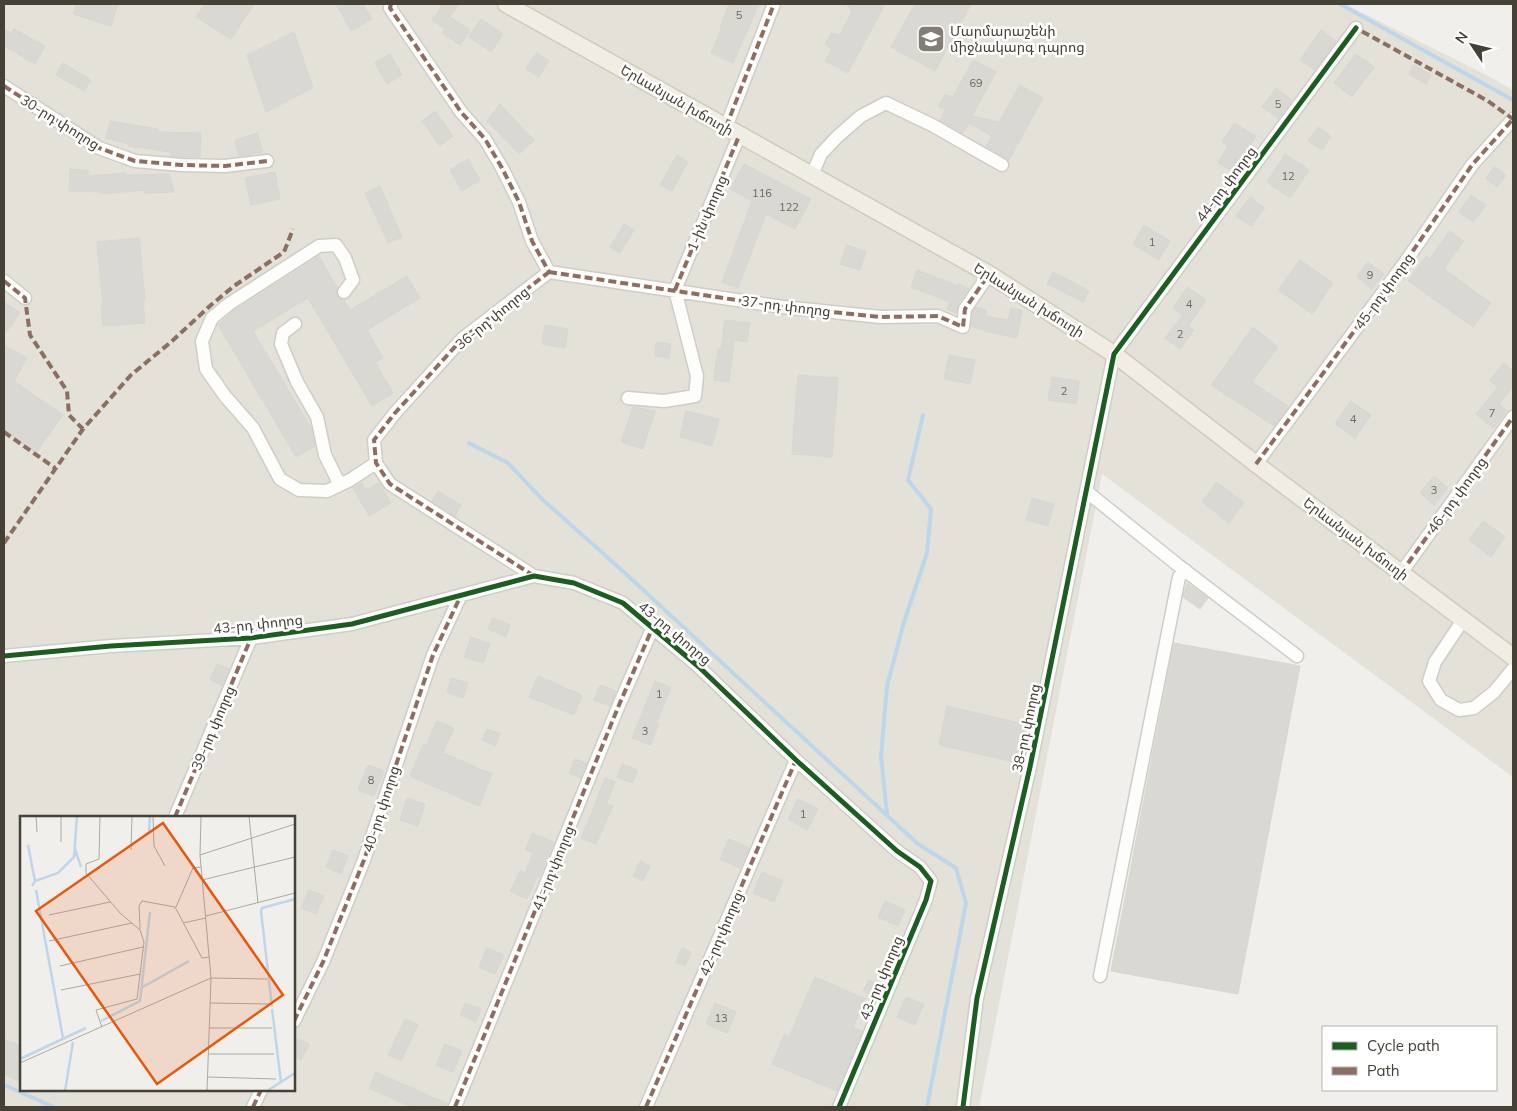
<svg xmlns="http://www.w3.org/2000/svg" width="1517" height="1111" font-family="Mulish,'Noto Sans Armenian',sans-serif">
<rect width="100%" height="100%" fill="#f0efeb"/>
<path fill="#e3e1d8" fill-rule="evenodd" d="M4,4H1345L1486,75L1513,90V777L1102,474L979,1107H4ZM21,817H294V1090H21Z"/>
<g fill="none" stroke-linecap="round" stroke-linejoin="round">
<path stroke="#bed6eb" stroke-width="4" d="M1340,4L1513,100
M469,443L508,463L542,499L626,574L918,844L956,868L966,903L927,1107
M887,814L881,756L887,686L904,622L927,553L931,509L908,480L923,415
M4,1085L54,1107"/>
</g>
<path fill="#dad8d3" stroke="#d8d6d1" d="M77,4H118L111,26L73,14Z
M205,4H254L231,39L196,17Z
M336,4H363L372,19L351,31Z
M443,4H459L450,17L470,30L460,45L442,33L445,29L432,20Z
M729,4H759L733,63L711,53L722,28L720,27Z
M846,4H885L848,73L825,61L832,49L825,44L831,33L840,35L852,11Z
M915,4H971L935,71L891,47Z
M481,19L503,34L491,52L469,37Z
M4,29L11,33L14,29L45,46L35,64L4,46Z
M1321,30L1336,41L1315,70L1300,60Z
M294,32L313,88L266,112L247,55Z
M536,53L549,60L539,77L526,69Z
M390,54L402,75L387,84L375,63Z
M1356,54L1374,67L1352,97L1334,83Z
M973,60L996,72L972,116L999,122L1020,85L1043,98L1009,160L986,146L992,136L969,123L963,133L940,120L945,110L938,106L945,95L953,97Z
M63,63L91,80L84,91L56,75Z
M1414,65L1431,75L1426,84L1409,74Z
M1276,88L1292,100L1279,119L1262,107Z
M500,104L534,140L519,154L487,121Z
M435,111L453,136L440,146L422,121Z
M110,121L158,129V132L201,133L200,157L171,156V152L128,146V144L106,138Z
M1234,123L1256,136L1244,156L1242,155L1231,171L1218,162L1228,146L1222,142Z
M1318,127L1331,136L1322,150L1308,141Z
M257,133L263,152L239,156L235,140Z
M1285,154L1309,170L1290,198L1267,182Z
M677,155L688,162L672,191L660,185Z
M468,159L480,180L462,191L450,170Z
M744,164L811,199L795,229L766,214L738,288L722,282L752,201L730,189Z
M1494,166L1506,175L1497,187L1486,179Z
M70,169L88,170V176L125,173L126,175L169,174L174,192L144,193V190L101,194V192L69,191Z
M275,172L280,199L251,205L245,178Z
M380,186L402,237L388,243L365,193Z
M1471,195L1486,205L1473,222L1459,212Z
M1250,197L1265,208L1251,226L1236,216Z
M624,224L634,230L620,253L610,247Z
M1144,225L1170,241L1159,260L1133,244Z
M1449,231L1464,241L1444,269L1491,303L1473,327L1408,281L1426,256L1430,259Z
M139,238L145,300H143L145,323L103,326L101,306H103L97,242Z
M847,245L866,252L860,270L840,264Z
M319,256L337,288V296L340,299L344,300L350,310L407,276L420,298L367,330L383,358L375,362L393,393L372,406L308,298L253,331L311,428L315,446L296,457L218,325L234,311Z
M1300,260L1333,283L1312,314L1278,290Z
M1368,262L1384,274L1372,289L1357,277Z
M917,270L958,286L959,284L969,289L958,304L956,313L947,309L950,302L911,287Z
M1053,272L1089,291L1083,302L1047,284Z
M1187,287L1206,300L1188,326L1194,330L1180,349L1165,338L1183,315L1173,308Z
M4,302L20,313L4,335Z
M976,307L986,310L985,316L1008,320L1011,308L1022,310L1017,338L984,331V330L971,326L973,312Z
M725,320L750,323L747,342L734,340L729,382L714,380L718,349H721Z
M545,325L568,329L565,348L542,344Z
M1253,327L1278,347L1252,382L1288,406L1274,426L1211,385Z
M656,342L671,344L669,358L655,356Z
M4,345L27,358L14,381L63,415L36,453L4,430Z
M949,355L975,360L970,384L944,379Z
M1504,363L1513,371V387L1499,404L1507,411L1493,428L1476,414L1498,387L1490,380Z
M798,375L838,378L832,457L792,454Z
M1052,377L1079,381L1076,404L1048,400Z
M1351,401L1371,415L1355,438L1335,424Z
M633,407L655,411L643,449L621,442Z
M686,411L719,419L712,446L680,437Z
M1434,476L1448,488L1434,505L1420,493Z
M1217,482L1244,503L1229,523L1202,502Z
M362,483L366,490L379,483L391,503L369,516L353,488Z
M438,491L461,505L455,516L432,501Z
M1032,498L1054,504L1048,526L1026,520Z
M1483,521L1505,537L1491,557L1469,540Z
M1187,583L1208,598L1200,609L1183,597Z
M493,618L510,625L506,637L488,629Z
M471,637L490,644L483,663L464,657Z
M1174,643L1300,666L1238,994L1111,971Z
M217,664L229,669L222,685L210,680Z
M538,676L582,695L574,715L529,697Z
M451,678L468,683L463,698L447,692Z
M655,681L671,688L656,723L659,724L650,745L632,738Z
M600,685L616,691L610,706L594,700Z
M947,706L1028,725L1019,763L939,745Z
M437,721L454,728L443,753L492,774L479,806L410,776L423,745L426,746Z
M487,729L500,734L495,746L482,740Z
M575,759L586,763L580,778L569,773Z
M622,764L638,770L632,783L617,777Z
M368,765L384,771L374,796L358,790Z
M605,778L615,782L606,804L613,806L596,844L581,838L586,825H587Z
M407,798L425,804L418,826L400,820Z
M798,799L818,809L807,830L788,819Z
M532,833L554,842L539,877H537L527,899L510,891L520,871L525,873L533,853L525,850Z
M729,839L749,848L740,868L720,859Z
M333,850L348,856L341,874L326,867Z
M640,861L650,866L643,881L633,876Z
M762,872L783,881L774,902L753,893Z
M309,890L324,896L316,914L301,908Z
M885,901L905,910L898,926L878,917Z
M487,948L504,955L495,974L479,967Z
M682,948L691,952L685,966L676,962Z
M815,977L866,999L853,1027L862,1031L837,1091L772,1064L784,1035L789,1037Z
M869,980L881,985L876,997L863,991Z
M906,997L924,1004L915,1025L897,1017Z
M465,1003L481,1009L476,1022L460,1015Z
M715,1003L736,1012L727,1033L706,1024Z
M405,1019L418,1025L401,1061L388,1055Z
M4,1039L21,1046V1082L4,1074Z
M298,1039L309,1044L301,1060L294,1057V1048Z
M445,1044L462,1051L453,1072L436,1065Z
M376,1072L448,1104L447,1107H412L369,1088Z"/>
<g fill="none" stroke-linecap="round" stroke-linejoin="round">
<g stroke="#cecdc8" stroke-width="15">
<path id="minor" d="M391,4L390,8L461,112L485,139L502,168L519,202L532,241L549,272
M4,86L99,148L135,161L182,165L225,166L267,161
M726,127L774,4
M812,175L821,154L837,137L861,116L886,103L932,125L1002,165
M549,272L783,307L881,317L938,316L963,327L965,309L989,274
M4,281L25,298
M344,292L353,280L345,258L336,245L319,246L229,304L212,318L202,341L206,369L225,396L253,428L280,479L299,490L327,491L350,480L376,463
M295,324L283,333L281,344L297,382L317,417L325,455L340,485
M628,398L664,401L695,396L697,376L675,290L739,136
M1256,464L1406,261L1472,165L1513,119
M1086,491L1179,566L1297,656
M1401,573L1513,417
M534,576L390,484L376,463L374,440L395,413L462,339L549,272
M1463,620L1435,662L1429,681L1441,700L1459,710L1474,708L1494,692L1513,669
M4,656L111,646L251,638L352,624L534,576L574,583L623,603L699,667L796,760L897,851L920,867L931,881L926,900L839,1107
M175,817L251,638
M1100,976L1179,577L1185,570
M294,1021L323,962L364,860L433,655L461,595
M253,1107L261,1090
M455,1107L619,705L652,629
M646,1107L796,760
M963,1107L977,998L1030,767L1114,354L1356,28"/>
</g>
<g stroke="#d1cbba" stroke-width="19">
<path id="major" d="M506,4L989,274L1114,354L1256,464L1513,657"/>
</g>
<use href="#minor" stroke="#fdfdfc" stroke-width="12"/>
<use href="#major" stroke="#f0ede4" stroke-width="16"/>
<path stroke="#8d6e63" stroke-width="4" stroke-dasharray="8 4" stroke-linecap="butt" d="M391,4L390,8L461,112L485,139L502,168L519,202L532,241L549,272
M1353,32L1356,28L1488,101L1513,119
M4,86L99,148L135,161L182,165L225,166L267,161
M726,127L774,4
M549,272L783,307L881,317L938,316L963,327L965,309L989,274
M4,281L25,298L30,335L67,391L69,415L83,429
M675,290L739,136
M4,432L55,468
M1256,464L1406,261L1472,165L1513,119
M4,543L83,429L131,375L171,342L211,305L234,286L284,252L293,229
M1401,573L1513,417
M534,576L390,484L376,463L374,440L395,413L462,339L549,272
M175,817L251,638
M294,1021L323,962L364,860L433,655L461,595
M253,1107L261,1090
M455,1107L619,705L652,629
M646,1107L796,760"/>
<g stroke="#fff" stroke-width="8">
<path id="cycleway" d="M4,656L111,646L251,638L352,624L534,576L574,583L623,603L699,667L796,760L897,851L920,867L931,881L926,900L839,1107
M963,1107L977,998L1030,767L1114,354L1356,28"/>
</g>
<use href="#cycleway" stroke="#1b5e20" stroke-width="5"/>
</g>
<defs>
<g id="school-square" transform="scale(1.4375)"><rect x="-9" y="-9" width="18" height="18" rx="4" fill="#827e76" stroke="#fff"/><path d="M0-5L7-2L0 1L-7-2ZM-4 1L0 2.5L4 1V4Q0 6-4 4Z" fill="#fff"/></g>
</defs>
<g fill-rule="evenodd">
<use href="#school-square" x="931" y="39"/>
</g>
<g text-anchor="middle" dominant-baseline="central" stroke-width="5" stroke-linejoin="round" paint-order="stroke">
<g font-size="11" fill="#6c685f">
<text x="739" y="15">5</text>
<text x="976" y="83">69</text>
<text x="1278" y="104">5</text>
<text x="1288" y="176">12</text>
<text x="762" y="193">116</text>
<text x="789" y="207">122</text>
<text x="1152" y="242">1</text>
<text x="1370" y="275">9</text>
<text x="1189" y="304">4</text>
<text x="1180" y="334">2</text>
<text x="1064" y="391">2</text>
<text x="1492" y="413">7</text>
<text x="1353" y="419">4</text>
<text x="1434" y="490">3</text>
<text x="659" y="694">1</text>
<text x="645" y="731">3</text>
<text x="371" y="780">8</text>
<text x="803" y="814">1</text>
<text x="721" y="1018">13</text>
</g>
<g font-size="14" fill="#464137" stroke="#fff" text-anchor="start">
<text x="950" y="31">Մարմարաշենի<tspan x="950" dy="16">միջնակարգ դպրոց</tspan></text>
</g>
<g font-size="14" fill="#464137" stroke="#fff">
<text transform="translate(677 100) rotate(30)">Երևանյան խճուղի</text>
<text transform="translate(60 122) rotate(32)">30-րդ փողոց</text>
<text transform="translate(1226 184) rotate(-53)">44-րդ փողոց</text>
<text transform="translate(707 213) rotate(-67)">1-ին փողոց</text>
<text transform="translate(1384 291) rotate(-54)">45-րդ փողոց</text>
<text transform="translate(1029 300) rotate(32)">Երևանյան խճուղի</text>
<text transform="translate(786 306) rotate(7)">37-րդ փողոց</text>
<text transform="translate(492 318) rotate(-39)">36-րդ փողոց</text>
<text transform="translate(1457 495) rotate(-54)">46-րդ փողոց</text>
<text transform="translate(1356 539) rotate(37)">Երևանյան խճուղի</text>
<text transform="translate(258 624) rotate(-6)">43-րդ փողոց</text>
<text transform="translate(675 633) rotate(40)">43-րդ փողոց</text>
<text transform="translate(213 728) rotate(-67)">39-րդ փողոց</text>
<text transform="translate(1026 728) rotate(-78)">38-րդ փողոց</text>
<text transform="translate(381 809) rotate(-72)">40-րդ փողոց</text>
<text transform="translate(553 868) rotate(-68)">41-րդ փողոց</text>
<text transform="translate(721 934) rotate(-67)">42-րդ փողոց</text>
<text transform="translate(881 978) rotate(-67)">43-րդ փողոց</text>
</g>
</g>
<g transform="translate(20 816)">
<rect width="275" height="275" fill="#f0efeb"/>
<path fill="none" stroke="#bed6eb" stroke-width="2.5" d="M129,16L130,0M8,29L15,65M55,33L61,51M12,70L15,65L38,57L54,41L57,0M16,74L43,222M121,172L169,145M252,191L241,95L242,92L275,83M252,193L261,266M81,205L120,185L130,96M0,243L66,212M45,275L53,226M247,275L275,257"/>
<path fill="none" stroke="#aca9a3" stroke-width="1" d="M16,0L17,16M41,0V26M80,0L79,43L66,48V57L100,97L120,114L124,126L117,183L76,194L82,211M133,0L134,30L145,50M181,0L180,39L191,162L187,275M229,0L238,87M111,34L112,0M180,39L275,8M182,64L275,41M155,91L182,142L190,141M156,91L173,52L181,51M29,99L90,86M186,100L275,77M163,107L186,102M120,113L119,90L122,85L155,91M29,125L112,107M40,150L123,131M41,174L120,158M190,187L249,188M189,212H252M188,238H254M0,247L191,162L247,163M187,261L256,263"/>
<path fill="#e8590c" fill-opacity="0.15" stroke="#e8590c" stroke-width="2.5" d="M143,7L263,179L137,268L16,95Z"/>
<rect width="275" height="275" fill="none" stroke="#464137" stroke-width="2.5"/>
</g>
<rect width="1517" height="1111" fill="none" stroke="#464137" stroke-width="10"/>
<rect x="1322" y="1026" width="175" height="65" fill="#ffffff" stroke="#b5b3af"/>
<rect x="1332" y="1042" width="25" height="8" fill="#1b5e20" stroke="#b5b3af"/>
<text x="1367" y="1051" font-size="15" fill="#464137">Cycle path</text>
<rect x="1332" y="1067" width="25" height="8" fill="#8d6e63" stroke="#b5b3af"/>
<text x="1367" y="1076" font-size="15" fill="#464137">Path</text>
<g transform="translate(1472 45) rotate(305)" stroke="#ffffff" stroke-width="4" paint-order="stroke">
<path d="M0-4L9 19L0 12L-9 19Z" fill="#464137"/>
<text y="-8" font-size="14" font-weight="bold" text-anchor="middle" fill="#464137">N</text>
</g>
</svg>
